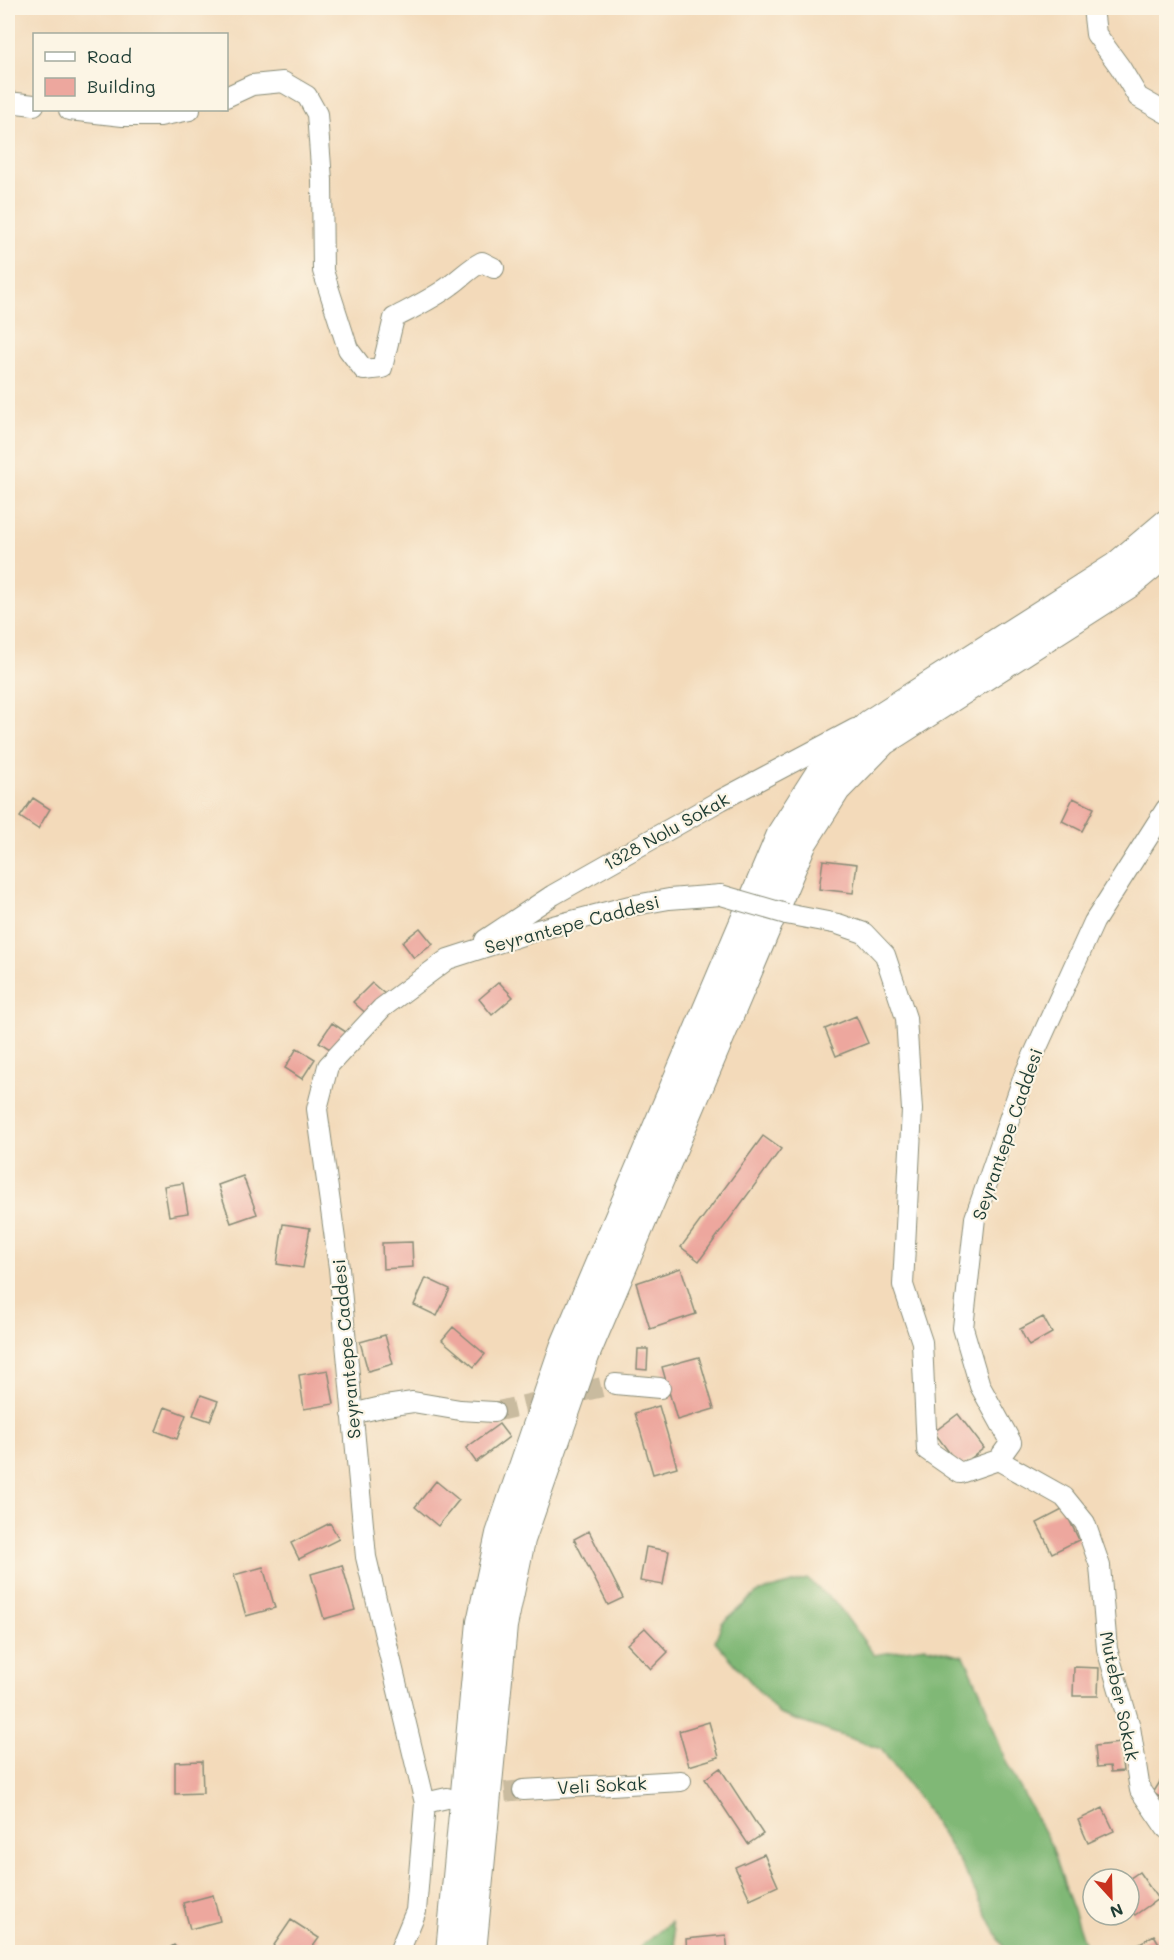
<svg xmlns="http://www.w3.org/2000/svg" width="1174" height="1960" font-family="Mali,sans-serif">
<rect width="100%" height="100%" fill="#fcf5e5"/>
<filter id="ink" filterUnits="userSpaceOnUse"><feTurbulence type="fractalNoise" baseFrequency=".0167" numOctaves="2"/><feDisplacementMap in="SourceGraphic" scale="12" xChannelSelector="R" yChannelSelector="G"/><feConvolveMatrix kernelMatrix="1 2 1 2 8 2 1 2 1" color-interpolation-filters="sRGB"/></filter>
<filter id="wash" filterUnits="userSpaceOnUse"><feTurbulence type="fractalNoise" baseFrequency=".008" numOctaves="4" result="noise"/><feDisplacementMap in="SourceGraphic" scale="24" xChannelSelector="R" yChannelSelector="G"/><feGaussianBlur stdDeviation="1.35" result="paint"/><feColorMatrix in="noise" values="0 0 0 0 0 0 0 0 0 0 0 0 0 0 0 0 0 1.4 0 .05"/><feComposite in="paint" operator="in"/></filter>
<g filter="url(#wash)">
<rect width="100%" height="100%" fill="#f3daba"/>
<path fill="#80b876" stroke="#507a55" stroke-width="1.5" d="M807,1579L836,1603L874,1655L925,1647L964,1656L982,1695L1005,1760L1052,1847L1087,1952H1006L963,1868L923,1804L881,1749L779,1714L715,1641L722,1623L757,1593Z
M671,1922L677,1952H636L643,1944Z"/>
<g id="blocks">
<path fill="#eda79e" d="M33,798L50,809L38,829L20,817Z
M1073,798L1094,808L1082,831L1062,821Z
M823,860L857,864L853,893L819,889Z
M420,928L433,944L414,958L402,942Z
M499,982L513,997L492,1015L479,999Z
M372,983L387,996L369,1016L353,1002Z
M856,1016L868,1043L836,1056L825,1029Z
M332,1023L349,1034L336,1053L319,1042Z
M297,1048L315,1059L302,1079L285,1068Z
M763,1136L781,1149L699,1261L681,1247Z
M243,1176L257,1214L231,1223L218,1185Z
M183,1183L188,1213L169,1216L164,1186Z
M283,1224L310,1228L303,1268L277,1264Z
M412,1242L413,1267L383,1269L382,1243Z
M681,1268L696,1314L650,1329L636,1283Z
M426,1278L450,1289L437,1316L414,1305Z
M1043,1317L1052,1333L1029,1346L1020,1329Z
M453,1327L485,1354L474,1367L442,1340Z
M385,1335L393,1364L368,1371L360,1342Z
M638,1349H648L647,1370L637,1369Z
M699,1357L714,1409L677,1420L662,1367Z
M328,1370L334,1404L304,1409L299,1375Z
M201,1395L218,1401L210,1421L193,1415Z
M659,1406L677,1467L653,1474L635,1413Z
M165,1407L186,1415L177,1439L156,1431Z
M958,1414L984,1448L960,1467L934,1432Z
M499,1424L509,1437L476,1462L466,1448Z
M436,1481L459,1500L438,1526L415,1507Z
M1064,1509L1079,1540L1052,1553L1037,1523Z
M330,1523L339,1539L299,1559L291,1543Z
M589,1531L623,1598L608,1605L574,1539Z
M646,1547L669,1551L663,1585L640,1581Z
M342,1565L355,1610L324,1619L311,1574Z
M263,1567L275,1608L246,1616L234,1575Z
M645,1628L668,1652L651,1669L627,1644Z
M1074,1667L1099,1668L1098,1696H1073Z
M709,1722L719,1757L689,1766L679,1731Z
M1120,1743L1123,1771L1111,1772L1110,1766L1097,1767L1095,1746Z
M202,1761L203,1793L175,1794V1762Z
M720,1768L763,1834L748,1844L705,1779Z
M1166,1772V1801L1153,1793Z
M1103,1808L1114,1831L1088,1843L1078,1820Z
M764,1854L778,1886L750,1899L735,1867Z
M1139,1872L1158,1899L1135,1915L1129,1907V1879Z
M213,1895L220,1921L190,1929L183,1903Z
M291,1920L319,1938L309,1952H272L270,1951Z
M726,1935L728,1952H687L686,1939Z
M1154,1935L1164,1952H1134L1131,1948Z
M174,1945L180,1952H163Z"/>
</g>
</g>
<g filter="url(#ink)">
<use href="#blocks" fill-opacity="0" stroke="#898c77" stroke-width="1.5"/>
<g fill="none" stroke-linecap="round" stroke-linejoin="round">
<path stroke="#c9bb9f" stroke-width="20" stroke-dasharray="20 10" stroke-linecap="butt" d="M494,1412L615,1384
M475,1795L523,1790"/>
<g stroke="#898c77" stroke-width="22">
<path id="minor" d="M1093,8L1096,34L1120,67L1138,97L1166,113
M226,97L252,85L283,82L307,96L317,114L322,180L323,271L348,349L364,370L382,368L394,318C413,308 434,298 451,285C462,277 470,268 482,262L494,268
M8,102L34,105
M69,110L123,116H160L190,110
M786,914L838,924L864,933L885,955L906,1018L912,1110L903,1285L922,1342L927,1450L960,1473L998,1460L1011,1442L980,1386L963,1328L975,1218L1024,1076L1094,922L1166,809
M485,940L553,895L721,800L855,729
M615,1384L660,1388
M352,1414L386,1406L413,1402L460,1410L494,1412
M998,1460L1064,1497L1085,1523L1100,1566L1107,1649L1130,1727L1140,1790L1166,1828
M523,1790L681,1781
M425,1803L447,1798
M399,1952L416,1911L425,1803L366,1557L339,1268L317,1109L328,1066L382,1008L448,959L538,930L630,906L669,899L721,895"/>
</g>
<g stroke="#898c77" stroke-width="28">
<path id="major" d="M449,1952L480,1622L499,1534L563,1347L781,832L818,774L869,723L1115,566L1166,523
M473,1952L504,1626L522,1540L586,1356L803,844L837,790L884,742L1129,585L1166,554"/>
</g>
<use href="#minor" stroke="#fff" stroke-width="20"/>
<use href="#major" stroke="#fff" stroke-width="26"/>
<g stroke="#898c77" stroke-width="22" stroke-linecap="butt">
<path id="minor-bridge" d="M721,895L786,914"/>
</g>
<use href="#minor-bridge" stroke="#fff" stroke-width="20"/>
</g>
</g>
<g text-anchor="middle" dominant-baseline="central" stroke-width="4.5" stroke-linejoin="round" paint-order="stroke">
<g font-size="18" fill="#1f3d34" stroke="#fcf5e5">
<text transform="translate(666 831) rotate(-29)">1328 Nolu Sokak</text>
<text transform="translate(572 924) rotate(-15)">Seyrantepe Caddesi</text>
<text transform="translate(1007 1134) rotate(-71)">Seyrantepe Caddesi</text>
<text transform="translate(346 1349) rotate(-95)">Seyrantepe Caddesi</text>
<text transform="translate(1120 1696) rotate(78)">Muteber Sokak</text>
<text transform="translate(602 1785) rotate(-3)">Veli Sokak</text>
</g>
</g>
<rect width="1174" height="1960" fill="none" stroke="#fcf5e5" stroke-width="30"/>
<rect x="33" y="33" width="195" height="78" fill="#fcf5e5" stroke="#a4ab9e" stroke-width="1.5"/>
<rect x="45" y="52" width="30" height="9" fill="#ffffff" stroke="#a4ab9e" stroke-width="1.5"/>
<text x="87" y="63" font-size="18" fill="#1f3d34">Road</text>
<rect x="45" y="78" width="30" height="18" fill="#eda79e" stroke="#a4ab9e" stroke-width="1.5"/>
<text x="87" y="93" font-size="18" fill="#1f3d34">Building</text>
<g transform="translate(1111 1897) rotate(158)"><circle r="28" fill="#fcf5e5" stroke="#a4ab9e" stroke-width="1.5"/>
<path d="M0-4.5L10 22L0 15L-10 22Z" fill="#c8321e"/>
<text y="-9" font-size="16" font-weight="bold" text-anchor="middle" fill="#1f3d34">N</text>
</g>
</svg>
